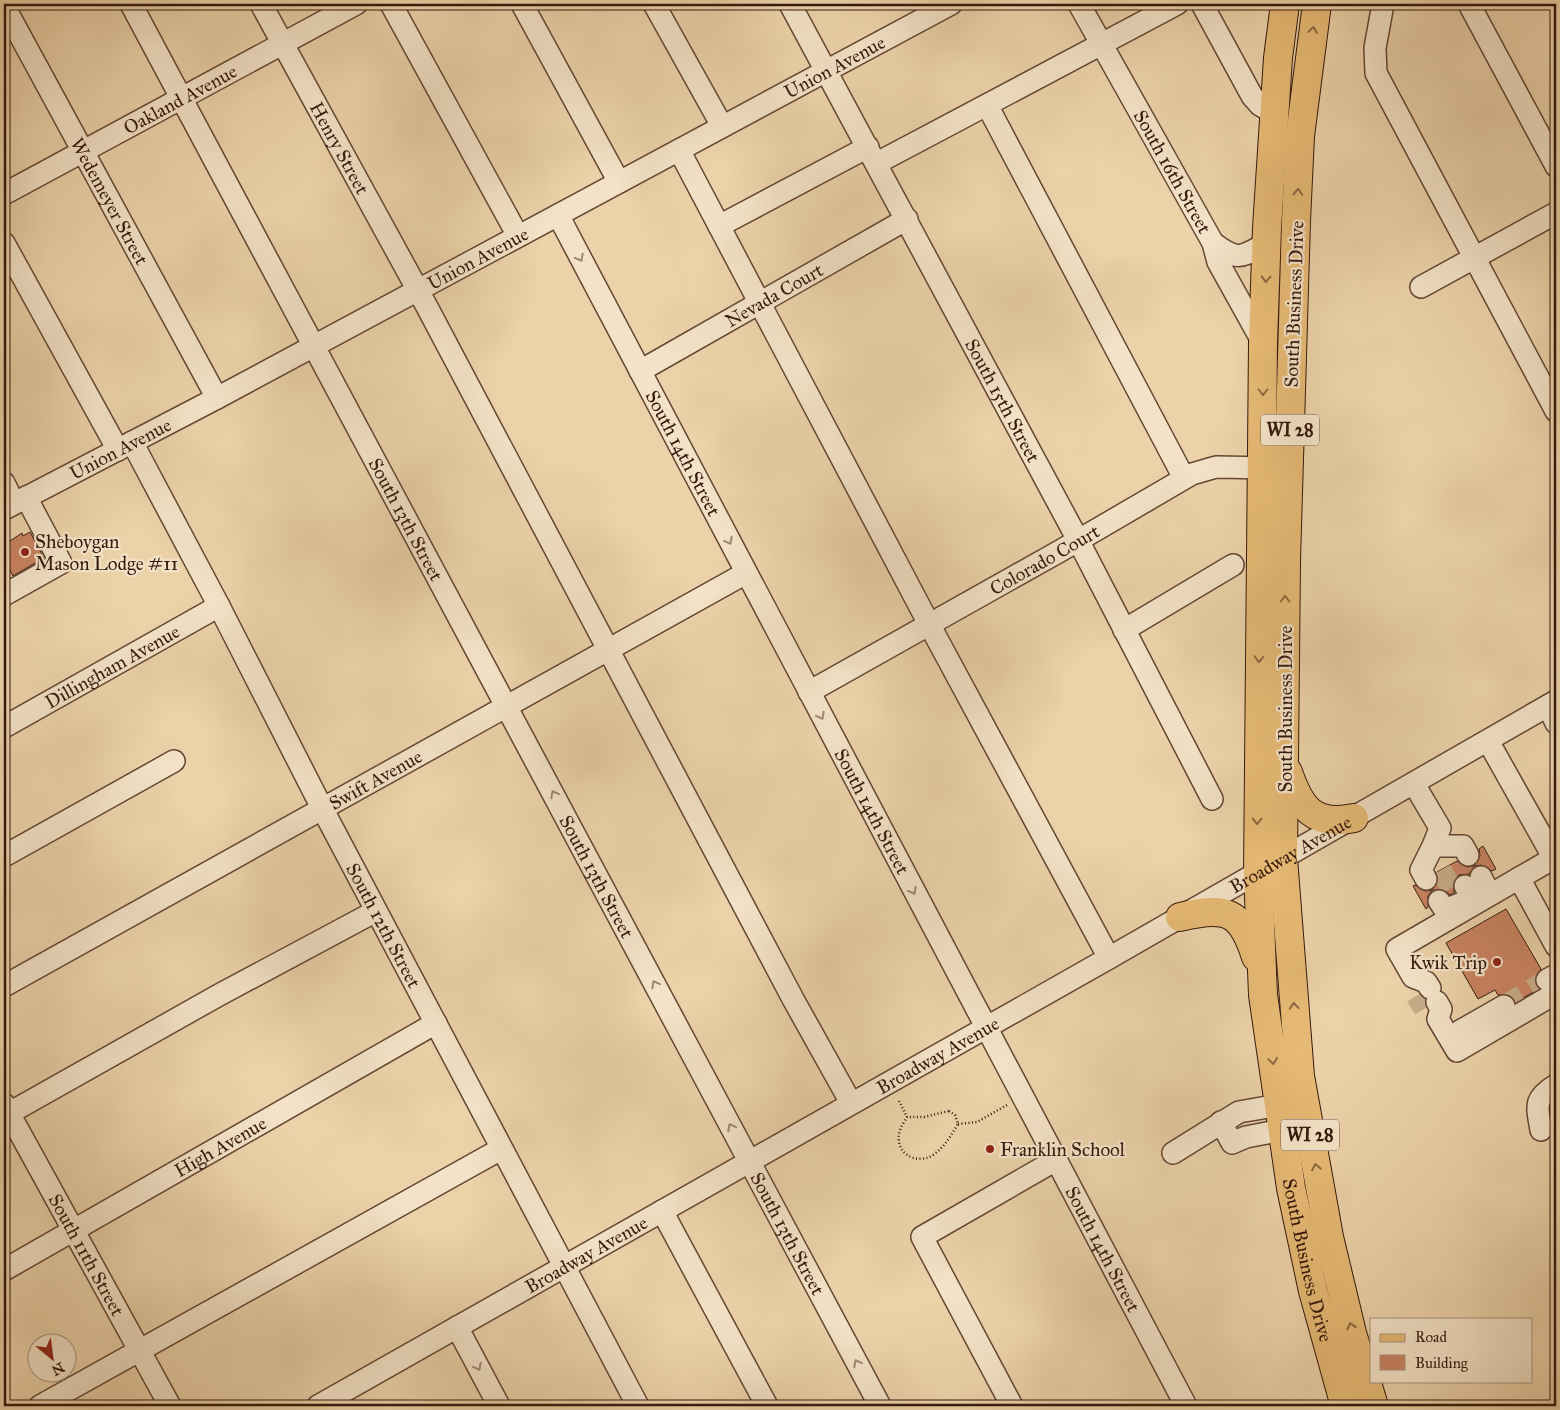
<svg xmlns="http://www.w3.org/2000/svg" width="1560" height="1410" viewBox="0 0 1560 1410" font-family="'IM FELL Great Primer',serif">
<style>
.building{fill:#c98362;stroke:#35190d}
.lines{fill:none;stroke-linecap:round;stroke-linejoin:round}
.minor-tunnel{stroke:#c7ad8a;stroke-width:21;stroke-dasharray:21 11;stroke-linecap:butt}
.minor-casing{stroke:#634734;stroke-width:24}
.major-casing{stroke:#35190d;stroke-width:30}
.path{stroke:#35190d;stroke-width:2.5;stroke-dasharray:1 2.5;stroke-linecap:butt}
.minor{stroke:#f3e2c7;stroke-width:21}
.major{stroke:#e6b974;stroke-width:28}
.oneway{stroke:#8e6940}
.oneway2{stroke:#9e8873}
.poi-dot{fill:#8f2418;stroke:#f3e2c7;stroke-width:2}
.labels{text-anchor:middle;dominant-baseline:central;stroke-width:4.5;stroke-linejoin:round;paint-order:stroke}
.shield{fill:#f3e2c7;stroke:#6e5545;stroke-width:1}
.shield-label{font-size:18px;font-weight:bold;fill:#35190d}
.street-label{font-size:19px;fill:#35190d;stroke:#f3e2c7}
.poi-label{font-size:19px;fill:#35190d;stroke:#f3e2c7;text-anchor:start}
</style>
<rect width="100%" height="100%" fill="#ecd2a9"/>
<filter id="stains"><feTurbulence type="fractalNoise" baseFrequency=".004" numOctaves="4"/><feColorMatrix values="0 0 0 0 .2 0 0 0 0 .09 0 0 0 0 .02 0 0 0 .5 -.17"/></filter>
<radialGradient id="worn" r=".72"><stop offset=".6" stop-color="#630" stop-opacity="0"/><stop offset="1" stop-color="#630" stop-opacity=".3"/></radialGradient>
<path class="building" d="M 30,532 L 44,558 L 13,576 L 4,559 L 4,545 L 22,533 L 23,536 Z
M 1483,846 L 1496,869 L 1492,871 L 1481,865 L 1475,866 L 1469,874 L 1459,875 L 1454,881 L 1454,893 L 1450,895 L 1444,890 L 1432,890 L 1428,896 L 1428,907 L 1426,909 L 1413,886 L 1415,885 L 1425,891 L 1432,890 L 1438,880 L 1437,872 L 1457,861 L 1467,867 L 1474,866 L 1480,856 L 1479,849 Z
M 1506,909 L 1541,969 L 1535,979 L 1539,989 L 1516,1002 L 1510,995 L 1498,995 L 1495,990 L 1478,999 L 1446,943 Z"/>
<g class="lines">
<path class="minor-tunnel" d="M 1441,870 L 1454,893
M 1416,996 L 1424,1009
M 1504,1006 L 1547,980"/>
<g class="minor-casing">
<g id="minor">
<path id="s1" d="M 131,4 L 880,1406"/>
<path id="s2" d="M 261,4 L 426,305 L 793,999 L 851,1103"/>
<path d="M 391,4 L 518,236"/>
<path d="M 522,4 L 619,182"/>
<path d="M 654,4 L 722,126"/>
<path id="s3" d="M 790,4 L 1078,540 L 1212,799"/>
<path id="s4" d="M 1079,4 L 1213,243 L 1218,262 L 1263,343"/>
<path d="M 1202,4 L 1252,96 L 1260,105 L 1275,114"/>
<path d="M 1383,4 L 1375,48 L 1376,73 L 1556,411"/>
<path d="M 1469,4 L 1556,166"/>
<path id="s5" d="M 4,6 L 217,398"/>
<path d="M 987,105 L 1184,478"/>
<path d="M 679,150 L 929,624 L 1109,958"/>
<path d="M 877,163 L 1177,4"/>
<path id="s6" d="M 4,194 L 356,4"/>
<path id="s7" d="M 558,215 L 1186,1406"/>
<path d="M 719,226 L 868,147"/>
<path d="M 4,243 L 118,450"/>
<path d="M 1213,243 C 1239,262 1241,257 1267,243"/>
<path d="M 1421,287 L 1556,213"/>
<path id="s8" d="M 640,371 L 907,219"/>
<path id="s9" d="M 132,442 L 219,606 L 322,808 L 638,1406"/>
<path d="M 4,483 L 14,503"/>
<path id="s10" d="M 4,509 L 217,398 L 951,4"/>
<path d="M 4,595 L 61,563 L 26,497"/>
<path d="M 1124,630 L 1233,565"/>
<path id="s11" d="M 809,692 L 1060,551 L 1192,474 L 1216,467 L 1277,468"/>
<path d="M 1548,706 L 1556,723"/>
<path id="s12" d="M 4,727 L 219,606"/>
<path d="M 1488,741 L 1556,862"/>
<path d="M 1414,784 L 1440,828 L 1433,846 L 1463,846 L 1468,855"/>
<path d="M 4,856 L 174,761"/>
<path d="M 1519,878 L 1556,946"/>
<path d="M 1426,879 L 1421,870 L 1433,846"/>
<path d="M 1465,886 L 1470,894 L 1468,901 L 1485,885 L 1481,877"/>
<path d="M 1439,901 L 1445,910 L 1467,901"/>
<path d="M 1547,980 L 1556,975"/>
<path id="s13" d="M 4,986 L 746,573"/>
<path d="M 1430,988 L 1426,982 L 1413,977 L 1397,949 L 1554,858"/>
<path d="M 1437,1002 L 1441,1009 L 1438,1019 L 1457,1051 L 1556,993"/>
<path d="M 1464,1046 L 1460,1031 L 1504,1006"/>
<path id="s14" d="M 4,1104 L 170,1406"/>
<path d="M 4,1116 L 219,995 L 376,911"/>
<path d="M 1221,1122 L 1232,1143 L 1246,1137 L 1282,1130"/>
<path d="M 1541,1130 C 1537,1106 1533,1099 1556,1085"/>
<path d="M 1173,1153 L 1239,1112 L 1279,1105"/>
<path d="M 662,1211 L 767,1406"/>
<path id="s15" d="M 4,1270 L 436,1023"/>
<path d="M 457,1327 L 499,1406"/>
<path d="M 40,1406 L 501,1149"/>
<path id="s16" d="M 318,1406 L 1109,958 L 1556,701"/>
<path d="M 1012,1406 L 922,1237 L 1056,1160"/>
</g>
</g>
<g class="major-casing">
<g id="major">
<path id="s17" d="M 1285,4 L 1278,58 L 1267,228 L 1263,343 L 1258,873 L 1263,995 L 1291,1188 L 1313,1291 L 1345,1406"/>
<path d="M 1317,4 L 1300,136 L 1296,221 L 1286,561 L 1283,858 L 1300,1076 L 1329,1237 L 1352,1333 L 1374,1406"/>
<path d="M 1288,772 C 1300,807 1313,827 1354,818"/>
<path d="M 1180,917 C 1226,906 1241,910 1256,957"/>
</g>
</g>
<path class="path" d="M 899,1101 L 907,1117
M 949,1111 L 955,1115 L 958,1124 C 951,1135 945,1147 933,1155 C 915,1166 893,1152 900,1130 C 901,1126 905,1121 907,1117 L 924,1117 Z
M 958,1124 L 977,1122 L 1007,1105"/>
<use href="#minor" class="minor"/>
<use href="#major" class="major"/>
</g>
<defs><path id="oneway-chevron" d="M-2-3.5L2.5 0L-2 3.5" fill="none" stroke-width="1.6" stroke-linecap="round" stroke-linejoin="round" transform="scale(1.25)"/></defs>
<g class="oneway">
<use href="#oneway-chevron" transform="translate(1313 30) rotate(-83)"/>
<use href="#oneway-chevron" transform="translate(1298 192) rotate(-87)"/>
<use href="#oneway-chevron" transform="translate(1266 279) rotate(92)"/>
<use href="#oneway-chevron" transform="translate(1263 392) rotate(90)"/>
<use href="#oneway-chevron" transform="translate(1285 599) rotate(-90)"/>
<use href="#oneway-chevron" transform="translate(1259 659) rotate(91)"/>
<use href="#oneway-chevron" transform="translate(1257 821) rotate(91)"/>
<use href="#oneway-chevron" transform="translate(1294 1006) rotate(-94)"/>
<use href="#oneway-chevron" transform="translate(1273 1061) rotate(82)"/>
<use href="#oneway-chevron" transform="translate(1316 1167) rotate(-100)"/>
<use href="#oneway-chevron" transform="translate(1351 1326) rotate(-104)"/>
</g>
<g class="oneway2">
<use href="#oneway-chevron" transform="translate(580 258) rotate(62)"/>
<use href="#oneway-chevron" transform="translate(729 541) rotate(62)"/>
<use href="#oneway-chevron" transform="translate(821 716) rotate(62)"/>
<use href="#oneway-chevron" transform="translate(554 794) rotate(-118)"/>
<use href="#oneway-chevron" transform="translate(913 891) rotate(62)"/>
<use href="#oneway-chevron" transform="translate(655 984) rotate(-118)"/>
<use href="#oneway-chevron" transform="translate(731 1127) rotate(-118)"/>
<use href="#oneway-chevron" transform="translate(857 1363) rotate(-118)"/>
<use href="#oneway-chevron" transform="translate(478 1367) rotate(62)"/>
</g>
<g class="poi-dot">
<circle cx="25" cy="552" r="5"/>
<circle cx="1497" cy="962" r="5"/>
<circle cx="990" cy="1149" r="5"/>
</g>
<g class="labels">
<g class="shield">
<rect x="1261" y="414.5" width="58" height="31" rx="4"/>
<rect x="1281" y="1119.5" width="58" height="31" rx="4"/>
</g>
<g class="shield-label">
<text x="1290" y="430">WI 28</text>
<text x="1310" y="1135">WI 28</text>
</g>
<g class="street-label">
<text stroke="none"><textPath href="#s10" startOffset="941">Union Avenue</textPath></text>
<text stroke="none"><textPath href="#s6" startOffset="200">Oakland Avenue</textPath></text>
<text stroke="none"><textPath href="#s2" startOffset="164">Henry Street</textPath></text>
<text stroke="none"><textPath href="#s4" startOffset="192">South 16th Street</textPath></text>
<text stroke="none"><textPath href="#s5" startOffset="222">Wedemeyer Street</textPath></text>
<text stroke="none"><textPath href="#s10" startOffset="536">Union Avenue</textPath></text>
<text stroke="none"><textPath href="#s8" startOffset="154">Nevada Court</textPath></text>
<text transform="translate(1294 304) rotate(-88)">South Business Drive</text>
<text stroke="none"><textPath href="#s3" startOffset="450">South 15th Street</textPath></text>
<text stroke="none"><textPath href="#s10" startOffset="131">Union Avenue</textPath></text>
<text stroke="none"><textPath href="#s7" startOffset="269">South 14th Street</textPath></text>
<text stroke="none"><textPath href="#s1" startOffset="584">South 13th Street</textPath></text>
<text stroke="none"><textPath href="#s11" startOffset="270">Colorado Court</textPath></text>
<text stroke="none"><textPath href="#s12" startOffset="124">Dillingham Avenue</textPath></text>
<text transform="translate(1285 709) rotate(-90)">South Business Drive</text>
<text stroke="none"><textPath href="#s13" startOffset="425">Swift Avenue</textPath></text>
<text stroke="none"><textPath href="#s7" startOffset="674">South 14th Street</textPath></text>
<text stroke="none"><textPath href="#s16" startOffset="1118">Broadway Avenue</textPath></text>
<text stroke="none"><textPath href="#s1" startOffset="989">South 13th Street</textPath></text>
<text stroke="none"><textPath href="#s9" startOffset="545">South 12th Street</textPath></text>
<text stroke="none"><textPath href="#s16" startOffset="712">Broadway Avenue</textPath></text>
<text stroke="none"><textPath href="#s15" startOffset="249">High Avenue</textPath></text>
<text stroke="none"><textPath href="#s1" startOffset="1394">South 13th Street</textPath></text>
<text stroke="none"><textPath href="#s7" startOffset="1169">South 14th Street</textPath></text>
<text stroke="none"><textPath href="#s16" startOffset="308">Broadway Avenue</textPath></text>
<text stroke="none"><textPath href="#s14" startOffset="172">South 11th Street</textPath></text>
<text stroke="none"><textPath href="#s17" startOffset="1261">South Business Drive</textPath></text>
</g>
<g class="poi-label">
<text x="35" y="541">Sheboygan<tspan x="35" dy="22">Mason Lodge #11</tspan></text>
<text x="1487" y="962" text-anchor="end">Kwik Trip</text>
<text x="1000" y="1149">Franklin School</text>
</g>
</g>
<rect width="1560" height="1410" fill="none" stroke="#ecd2a9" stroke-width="20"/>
<rect x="5" y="5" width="1550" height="1400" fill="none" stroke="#35190d" stroke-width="2.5"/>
<rect x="10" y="10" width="1540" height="1390" fill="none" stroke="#35190d"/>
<rect x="1370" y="1318" width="162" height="65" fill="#f3e2c7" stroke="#a7927d"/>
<rect x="1380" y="1334" width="25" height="8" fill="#e6b974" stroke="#a7927d"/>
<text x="1415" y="1342" font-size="15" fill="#35190d">Road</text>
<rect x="1380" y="1355" width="25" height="15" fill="#c98362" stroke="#a7927d"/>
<text x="1415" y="1368" font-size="15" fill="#35190d">Building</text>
<g transform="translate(52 1358) rotate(151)"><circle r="24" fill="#f3e2c7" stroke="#a7927d"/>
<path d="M0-4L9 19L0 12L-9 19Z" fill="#8f2418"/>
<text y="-8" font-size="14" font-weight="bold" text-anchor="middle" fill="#35190d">N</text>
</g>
<rect width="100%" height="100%" filter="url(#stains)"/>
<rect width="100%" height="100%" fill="url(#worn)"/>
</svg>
